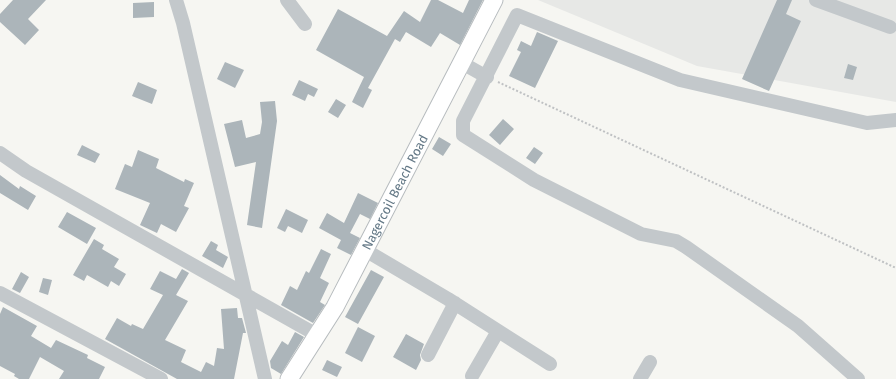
<svg xmlns="http://www.w3.org/2000/svg" width="896" height="379" viewBox="0 0 896 379" font-family="'Fira Sans',sans-serif">
<style>
.built{fill:#e7e8e6}
.building{fill:#acb5ba}
.lines{fill:none;stroke-linecap:round;stroke-linejoin:round}
.major-casing{stroke:#b6bbbe;stroke-width:19}
.path{stroke:#bfc1c3;stroke-width:2;stroke-dasharray:2 2;stroke-linecap:butt}
.minor{stroke:#c3c8cb;stroke-width:14}
.major{stroke:#fff;stroke-width:17}
.labels{text-anchor:middle;dominant-baseline:central;stroke-width:4;stroke-linejoin:round;paint-order:stroke}
.street-label{font-size:13px;fill:#637886;stroke:#fff}
</style>
<rect width="100%" height="100%" fill="#f6f6f2"/>
<path class="built" d="M 538,0 L 896,0 L 896,102 L 697,66 Z"/>
<path class="building" d="M 13,0 L 46,0 L 28,19 L 39,30 L 25,45 L 0,22 L 0,14 Z
M 431,0 L 438,0 L 463,13 L 469,0 L 483,0 L 460,45 L 440,33 L 431,47 L 406,32 L 400,42 L 395,39 L 368,88 L 372,90 L 363,108 L 352,102 L 364,77 L 316,50 L 338,9 L 387,36 L 404,11 L 420,22 Z
M 777,0 L 792,0 L 786,14 L 801,21 L 769,91 L 742,79 Z
M 154,2 L 154,17 L 133,18 L 133,3 Z
M 537,32 L 558,41 L 535,88 L 509,76 L 521,52 L 517,50 L 521,41 L 531,46 Z
M 225,62 L 244,70 L 235,88 L 217,79 Z
M 848,64 L 857,67 L 853,80 L 844,78 Z
M 299,80 L 318,89 L 314,97 L 308,94 L 305,101 L 292,95 Z
M 138,82 L 157,90 L 152,104 L 132,96 Z
M 336,99 L 346,105 L 338,118 L 328,112 Z
M 275,101 L 277,121 L 262,228 L 247,225 L 256,162 L 235,167 L 224,124 L 242,120 L 246,138 L 260,134 L 262,122 L 260,102 Z
M 503,119 L 514,129 L 500,145 L 489,135 Z
M 439,137 L 451,144 L 443,156 L 432,149 Z
M 82,145 L 100,154 L 95,163 L 77,155 Z
M 534,147 L 543,153 L 535,164 L 526,158 Z
M 138,150 L 159,159 L 156,168 L 184,182 L 185,179 L 194,183 L 184,206 L 189,208 L 176,232 L 161,224 L 157,233 L 140,225 L 150,203 L 115,189 L 125,164 L 132,167 Z
M 0,175 L 19,189 L 20,186 L 36,196 L 28,210 L 0,193 Z
M 358,193 L 378,203 L 370,219 L 360,214 L 350,233 L 360,238 L 351,255 L 337,248 L 341,240 L 319,228 L 327,213 L 344,223 Z
M 286,209 L 308,220 L 302,233 L 288,226 L 285,232 L 277,228 Z
M 67,212 L 96,228 L 87,244 L 58,227 Z
M 94,239 L 104,245 L 102,249 L 119,259 L 114,267 L 126,274 L 119,286 L 111,281 L 108,287 L 87,275 L 84,281 L 73,275 Z
M 211,241 L 218,245 L 216,250 L 228,257 L 223,268 L 202,256 Z
M 321,249 L 331,254 L 320,278 L 329,283 L 320,302 L 325,305 L 313,323 L 281,305 L 290,286 L 297,290 L 306,271 L 309,273 Z
M 182,269 L 189,273 L 176,295 L 188,301 L 165,340 L 186,350 L 181,362 L 201,372 L 206,362 L 214,366 L 217,348 L 224,349 L 221,309 L 237,308 L 238,318 L 242,318 L 246,333 L 243,333 L 234,379 L 177,379 L 105,339 L 117,318 L 131,326 L 132,324 L 143,329 L 163,295 L 150,289 L 160,271 L 176,279 Z
M 371,270 L 384,277 L 358,324 L 345,317 Z
M 21,272 L 29,277 L 20,293 L 12,289 Z
M 43,278 L 52,280 L 48,295 L 39,292 Z
M 3,307 L 37,326 L 31,336 L 51,348 L 56,340 L 88,355 L 87,358 L 105,367 L 99,379 L 59,379 L 64,371 L 40,357 L 29,379 L 19,379 L 14,376 L 15,374 L 0,366 L 0,314 Z
M 358,327 L 375,336 L 362,362 L 345,353 Z
M 295,332 L 304,337 L 281,374 L 271,368 L 270,361 L 282,341 L 288,345 Z
M 406,334 L 424,344 L 420,355 L 421,360 L 416,370 L 393,357 Z
M 327,360 L 342,367 L 337,377 L 322,370 Z"/>
<g class="lines">
<g class="major-casing">
<g id="major">
<path id="s1" d="M 289,379 L 335,307 L 494,0"/>
</g>
</g>
<path class="path" d="M 498,82 L 896,268"/>
<path class="minor" d="M 176,0 L 183,23 L 265,379
M 287,0 L 305,24
M 816,0 L 890,27
M 462,63 L 487,77
M 0,153 L 26,171 L 317,335
M 365,250 L 448,299 L 550,364
M 0,293 L 161,379
M 428,355 L 455,303
M 472,376 L 498,331
M 640,379 L 650,362
M 858,379 L 798,326 L 686,247 L 676,241 L 641,234 L 534,180 L 463,135 L 463,121 L 517,15 L 680,80 L 867,123 L 896,120"/>
<use href="#major" class="major"/>
</g>
<g class="labels">
<g class="street-label">
<text stroke="none"><textPath href="#s1" startOffset="215">Nagercoil Beach Road</textPath></text>
</g>
</g>
</svg>
